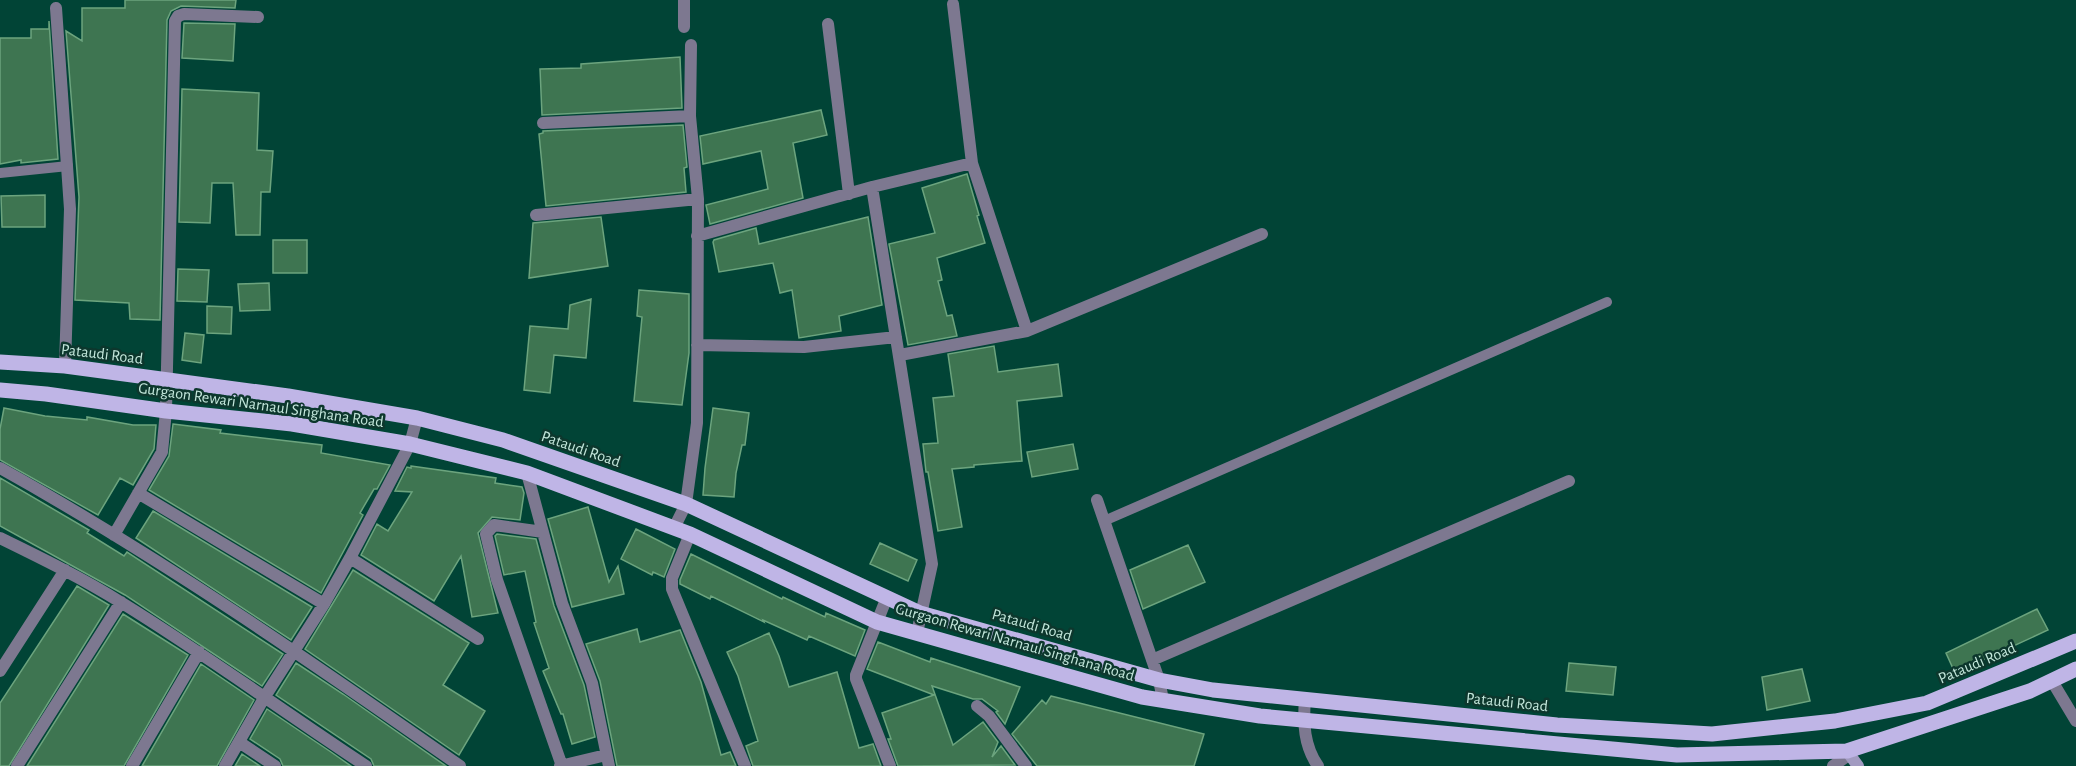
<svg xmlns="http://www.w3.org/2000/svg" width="2076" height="766" viewBox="0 0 2076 766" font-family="'Alegreya Sans',sans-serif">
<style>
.building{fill:#3e7551;stroke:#6ca47e;stroke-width:1.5}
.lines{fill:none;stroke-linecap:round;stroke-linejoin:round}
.lane{stroke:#7d7890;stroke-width:10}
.street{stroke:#7d7890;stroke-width:12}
.secondary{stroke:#a29bc1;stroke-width:12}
.primary{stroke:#bfb5e6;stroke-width:15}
.labels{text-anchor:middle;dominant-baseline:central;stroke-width:5;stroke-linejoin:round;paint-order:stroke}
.street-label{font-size:16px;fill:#c3e7db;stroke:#0d372d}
</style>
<rect width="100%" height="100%" fill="#014436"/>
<path class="building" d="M 125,0 L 236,0 L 235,8 L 181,6 L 171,11 L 167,20 L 160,320 L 130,319 L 129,303 L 75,300 L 79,197 L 66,31 L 82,41 L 82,8 L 125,8 Z
M 49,21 L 58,159 L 21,163 L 21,160 L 0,164 L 0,38 L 31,38 L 31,29 L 49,29 Z
M 184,23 L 235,24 L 233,61 L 182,58 Z
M 680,57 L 682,108 L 542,115 L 540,69 L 581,68 L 581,64 Z
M 182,89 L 259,93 L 257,150 L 273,151 L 270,192 L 261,192 L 260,235 L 236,235 L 233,183 L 212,183 L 210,223 L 179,222 Z
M 821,110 L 827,135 L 793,143 L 803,198 L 710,224 L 706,205 L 768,189 L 761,151 L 703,164 L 700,136 Z
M 683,125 L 687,167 L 684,168 L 686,192 L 546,206 L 539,134 L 543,133 L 543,131 Z
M 967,174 L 979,215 L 977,216 L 985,243 L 937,258 L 942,280 L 938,281 L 947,316 L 952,315 L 957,336 L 908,345 L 889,244 L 935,233 L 922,188 Z
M 45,195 L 45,227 L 2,227 L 1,196 Z
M 601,217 L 608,266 L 529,278 L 533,223 Z
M 868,217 L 882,305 L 839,316 L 841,331 L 799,338 L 792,290 L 780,293 L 773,263 L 719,272 L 713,242 L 714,240 L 756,228 L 759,244 Z
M 273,240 L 307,240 L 307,273 L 273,273 Z
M 178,269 L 209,270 L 207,302 L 177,301 Z
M 269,283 L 270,310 L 240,311 L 238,284 Z
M 639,290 L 689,294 L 689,353 L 682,405 L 634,401 L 642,317 L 637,316 Z
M 591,299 L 586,358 L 554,355 L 550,393 L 524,390 L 530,326 L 568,329 L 570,305 Z
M 207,306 L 232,307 L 231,334 L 207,333 Z
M 185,333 L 204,335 L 201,363 L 182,360 Z
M 994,346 L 998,372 L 1058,364 L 1062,396 L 1017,401 L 1022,461 L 974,465 L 974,467 L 952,469 L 962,527 L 938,531 L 928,472 L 926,472 L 923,444 L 938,443 L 933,398 L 954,396 L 948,354 Z
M 4,408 L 45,416 L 87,420 L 87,417 L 133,425 L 156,425 L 154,449 L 133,485 L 120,478 L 98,515 L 0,460 L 0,429 Z
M 713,408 L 749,413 L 745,445 L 742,445 L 736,473 L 734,497 L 703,495 L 705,468 Z
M 173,424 L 221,430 L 220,433 L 322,445 L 321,453 L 390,465 L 377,489 L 374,489 L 360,513 L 363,515 L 321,593 L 149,490 L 169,456 Z
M 1073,444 L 1078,469 L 1032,477 L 1027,452 Z
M 411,466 L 496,478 L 495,483 L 522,487 L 524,493 L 520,520 L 492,517 L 478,533 L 498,613 L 472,617 L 461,556 L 434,601 L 361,555 L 377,524 L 388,531 L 412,492 L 395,491 L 407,467 L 411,468 Z
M 0,478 L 89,530 L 87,533 L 124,556 L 127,552 L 283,654 L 262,686 L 125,595 L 0,526 Z
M 588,507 L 609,582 L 618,566 L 624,594 L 572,607 L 548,519 Z
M 153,511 L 312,607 L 291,640 L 136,538 Z
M 636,529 L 675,549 L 664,577 L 653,572 L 652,575 L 621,559 Z
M 497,534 L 536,539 L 554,606 L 584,685 L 595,737 L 572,744 L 563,714 L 561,714 L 543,671 L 549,668 L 534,623 L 536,622 L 525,571 L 504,575 L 495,536 Z
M 880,543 L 917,560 L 908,581 L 870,564 Z
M 1188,545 L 1205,582 L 1143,609 L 1130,570 Z
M 691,554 L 782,599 L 783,597 L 825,617 L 826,613 L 865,630 L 855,656 L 809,636 L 807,640 L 763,620 L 764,622 L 711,596 L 710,599 L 680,584 L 680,580 Z
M 353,570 L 469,643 L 443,685 L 485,711 L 459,755 L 305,649 Z
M 77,586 L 109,605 L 9,766 L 0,766 L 0,703 Z
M 2037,609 L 2048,630 L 1955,673 L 1946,653 Z
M 123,614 L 188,655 L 124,766 L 27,766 Z
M 637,629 L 640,642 L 680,630 L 701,682 L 721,755 L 730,752 L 736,766 L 617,766 L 600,681 L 586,644 Z
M 769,633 L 779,656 L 789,687 L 837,672 L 859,748 L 873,744 L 881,766 L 753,766 L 746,746 L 758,741 L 738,676 L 727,652 Z
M 878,642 L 930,662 L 931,658 L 1020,687 L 1005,724 L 996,712 L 998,711 L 982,699 L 973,699 L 932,686 L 953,745 L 983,722 L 998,742 L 992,757 L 1001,746 L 1015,765 L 898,766 L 888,739 L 891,739 L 882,713 L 934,695 L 867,669 Z
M 296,663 L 343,694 L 446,766 L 374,766 L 371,759 L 276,695 Z
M 1569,663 L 1616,667 L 1613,695 L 1566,691 Z
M 201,664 L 254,700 L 217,766 L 142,766 Z
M 1802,669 L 1810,701 L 1767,710 L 1762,677 Z
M 1051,696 L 1204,734 L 1194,766 L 1037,766 L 1012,734 L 1042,700 L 1046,704 Z
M 267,709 L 331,752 L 351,766 L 283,766 L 280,759 L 250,739 Z
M 242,754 L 260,766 L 235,766 Z"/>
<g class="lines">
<path class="lane" d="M 0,173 L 68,166
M 1104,521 L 1607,302"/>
<path class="street" d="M 953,4 L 972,163 L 1027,331
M 56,8 L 70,209 L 65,366
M 828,24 L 849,194
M 684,27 L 684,0
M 543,123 L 690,116
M 872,187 L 932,564 L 917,633
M 536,215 L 698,199
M 697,236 L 872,187 L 972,163
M 697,345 L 804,347 L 896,337
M 900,355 L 1027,331 L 1262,234
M 0,468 C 160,557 310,661 460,766
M 527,473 L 562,603 L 592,683 L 609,766
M 138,493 L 324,604
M 1097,500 L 1159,680 L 1163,700
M 674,528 L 686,504 L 697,423 L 698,199 L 690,116 L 691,45
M 543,532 L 494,525 L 486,534 L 497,580 L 562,766
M 690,534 L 672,578 L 672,589 L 745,766
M 114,535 L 162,452 L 166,411 L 175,21 L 178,16 L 184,14 L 258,17
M 0,538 C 41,558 82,578 122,603 C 205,654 284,712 366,766
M 350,558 L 478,639
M 887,597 L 856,675 L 856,679 L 890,766
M 1152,660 L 1569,481
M 0,671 L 65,570
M 2052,681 L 2076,721
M 1305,700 C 1303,723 1304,746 1318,766
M 977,706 L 989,716 L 1026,766
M 239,742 L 275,766
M 17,766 L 121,602
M 132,766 L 199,652
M 225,766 L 264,698 L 324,604 L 350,558 L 410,444 L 417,418
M 560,766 L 606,755
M 1833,766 L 1850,754"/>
<path class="secondary" d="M 1847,751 L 1858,766"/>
<path class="primary" d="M 0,362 L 65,366 L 288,396 L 417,418 L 503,440 L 686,504 L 920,613 L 1159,680 L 1213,690 L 1557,725 L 1712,734 L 1835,721 L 1927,703 L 2076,641
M 0,390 L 46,394 L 166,411 L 292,424 L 410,444 L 527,473 L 690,534 L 877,622 L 1142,697 L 1260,716 L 1677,755 L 1847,751 L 2030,691 L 2076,669"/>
</g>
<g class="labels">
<g class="street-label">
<text transform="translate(102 354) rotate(7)">Pataudi Road</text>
<text transform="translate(261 405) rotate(8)">Gurgaon Rewari Narnaul Singhana Road</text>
<text transform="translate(581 449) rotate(19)">Pataudi Road</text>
<text transform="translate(1032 625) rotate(16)">Pataudi Road</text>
<text transform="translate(1015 642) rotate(16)">Gurgaon Rewari Narnaul Singhana Road</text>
<text transform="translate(1977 663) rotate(-23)">Pataudi Road</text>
<text transform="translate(1507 702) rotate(6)">Pataudi Road</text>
</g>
</g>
</svg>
